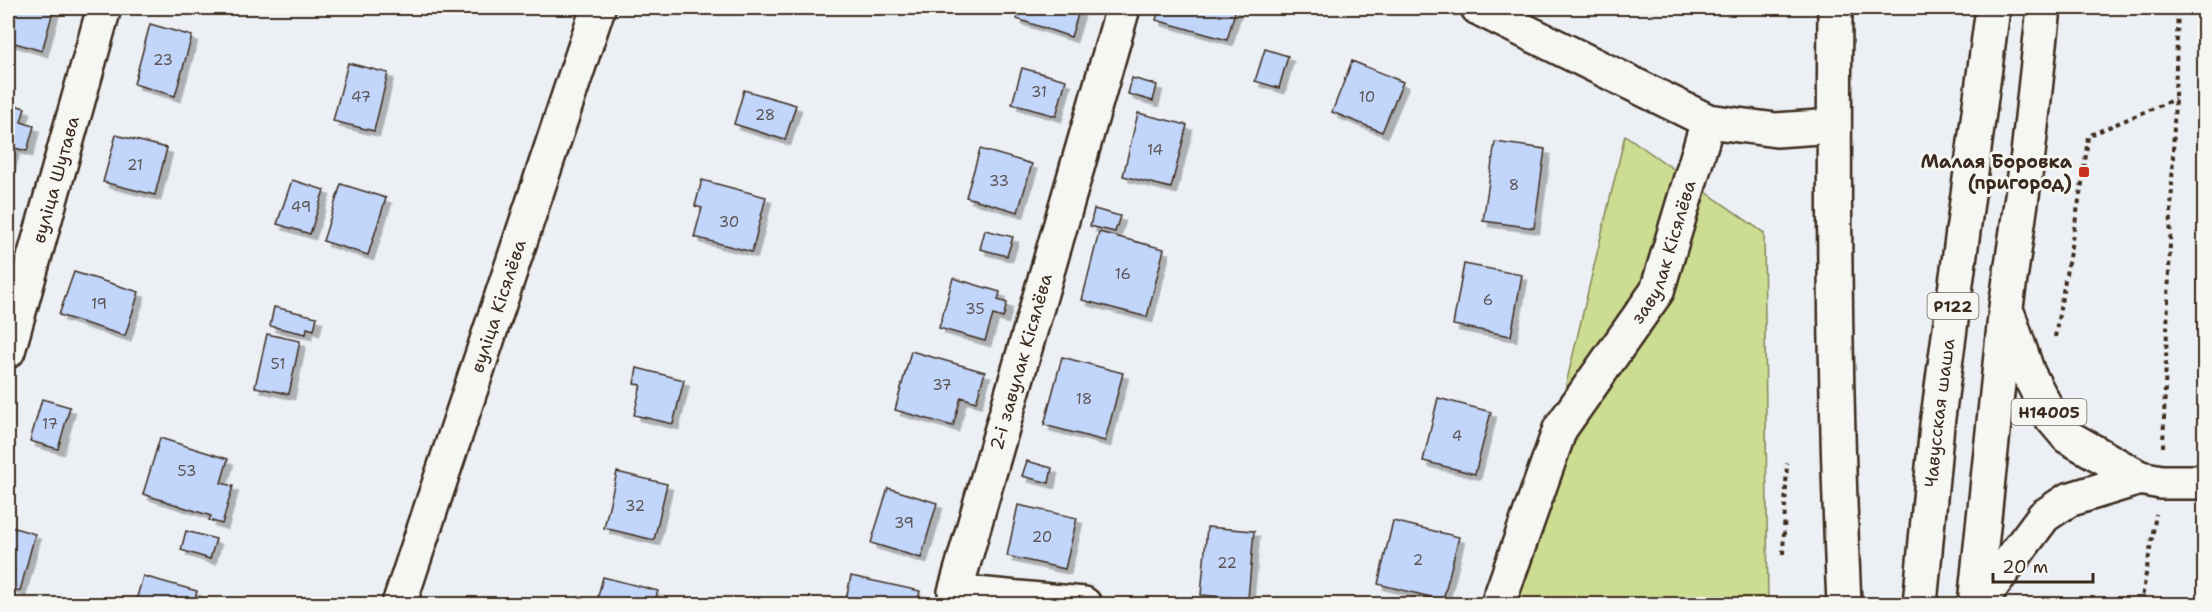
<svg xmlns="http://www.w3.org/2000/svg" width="2212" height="612" viewBox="0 0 2212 612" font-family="'Shantell Sans',sans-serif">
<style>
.green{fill:#ccdc91;stroke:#848358;stroke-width:1.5}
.building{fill:#c2d6fb;stroke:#3b2a1e;stroke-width:1.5;filter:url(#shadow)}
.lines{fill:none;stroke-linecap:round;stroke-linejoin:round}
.minor-casing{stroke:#3b2a1e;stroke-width:38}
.major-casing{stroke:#3b2a1e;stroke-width:38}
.path{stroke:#3b2a1e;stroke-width:4;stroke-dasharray:4.5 4.5;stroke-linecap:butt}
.minor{stroke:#f6f6f2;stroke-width:33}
.major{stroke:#f6f6f2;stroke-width:33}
.poi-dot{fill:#c8321e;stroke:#f6f6f2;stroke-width:2}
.labels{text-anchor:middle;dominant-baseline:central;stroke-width:6;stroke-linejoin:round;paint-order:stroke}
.number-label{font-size:15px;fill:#5d5555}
.shield{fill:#f6f6f2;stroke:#73675e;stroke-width:1.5}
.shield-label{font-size:16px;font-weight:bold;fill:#3b2a1e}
.poi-label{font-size:18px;font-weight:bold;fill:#3b2a1e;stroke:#f6f6f2;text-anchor:end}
.street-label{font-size:18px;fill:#3b2a1e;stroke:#f6f6f2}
</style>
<defs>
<filter id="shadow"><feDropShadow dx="5.5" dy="5.5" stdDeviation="0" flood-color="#0004"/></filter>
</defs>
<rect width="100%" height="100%" fill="#ecf0f4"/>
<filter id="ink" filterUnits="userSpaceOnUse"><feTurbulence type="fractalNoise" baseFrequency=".0167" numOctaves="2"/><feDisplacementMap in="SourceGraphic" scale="12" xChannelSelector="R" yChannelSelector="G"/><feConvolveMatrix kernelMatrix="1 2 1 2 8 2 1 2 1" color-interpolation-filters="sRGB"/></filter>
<g filter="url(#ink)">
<path class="green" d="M 1625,135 L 1764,233 L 1768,604 L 1514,604 Z"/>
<path class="building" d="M 8,8 L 54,8 L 42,51 L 8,41 Z
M 1021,8 L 1080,8 L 1071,37 L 1017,19 Z
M 1159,8 L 1236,8 L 1227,40 L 1156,20 Z
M 150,24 L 192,36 L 175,96 L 134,84 Z
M 1265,49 L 1288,56 L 1279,88 L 1255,81 Z
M 1352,61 L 1403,82 L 1382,132 L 1332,112 Z
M 348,63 L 388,73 L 374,131 L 333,121 Z
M 1022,68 L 1066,80 L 1056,116 L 1012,104 Z
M 1132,78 L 1157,85 L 1153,101 L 1128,94 Z
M 744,90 L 796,105 L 785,140 L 734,124 Z
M 8,103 L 25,108 L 21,122 L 34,126 L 27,151 L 14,148 L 8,171 Z
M 1138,113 L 1187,125 L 1171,188 L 1123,176 Z
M 116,135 L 167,148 L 155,195 L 103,182 Z
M 1495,142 L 1545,149 L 1534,228 L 1483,221 Z
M 980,149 L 1032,164 L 1018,212 L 966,197 Z
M 292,180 L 324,190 L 310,234 L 277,224 Z
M 702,180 L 766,197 L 752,252 L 694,237 L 702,208 L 695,206 Z
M 341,184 L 386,198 L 368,255 L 323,241 Z
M 1094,209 L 1120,216 L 1115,232 L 1090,226 Z
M 985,230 L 1013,237 L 1007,256 L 980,249 Z
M 1099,232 L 1164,249 L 1147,317 L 1082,300 Z
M 1464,264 L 1522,275 L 1511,336 L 1453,325 Z
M 74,272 L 139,292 L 125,336 L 59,315 Z
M 953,278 L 1000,292 L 998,300 L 1007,303 L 1003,318 L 993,315 L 985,341 L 939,328 Z
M 274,307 L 317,317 L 314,330 L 307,328 L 306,334 L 270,326 Z
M 267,334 L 300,341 L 289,394 L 255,387 Z
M 911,351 L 985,372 L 976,402 L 961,397 L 953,426 L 895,410 Z
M 1062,357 L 1123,373 L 1105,441 L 1044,425 Z
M 637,368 L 684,380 L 673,424 L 634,415 L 641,385 L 634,384 Z
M 1438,398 L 1491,412 L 1475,474 L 1423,461 Z
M 42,399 L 70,407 L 58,449 L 30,441 Z
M 160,438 L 228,459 L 221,483 L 233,486 L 222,524 L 209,520 L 211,516 L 143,494 Z
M 1027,461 L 1052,468 L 1049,483 L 1022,476 Z
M 617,472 L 667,484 L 654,540 L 604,528 Z
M 888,488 L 937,503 L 921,558 L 871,543 Z
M 1018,505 L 1077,518 L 1065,569 L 1007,556 Z
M 1393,521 L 1459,537 L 1443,600 L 1378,584 Z
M 8,526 L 35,534 L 20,591 L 8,587 Z
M 1207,527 L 1254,531 L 1248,599 L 1201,595 Z
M 186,531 L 216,539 L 210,559 L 181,550 Z
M 143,576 L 197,591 L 194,604 L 135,604 Z
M 851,576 L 920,591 L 917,604 L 845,604 Z
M 603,577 L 658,591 L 654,604 L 596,604 Z"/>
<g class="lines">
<g class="minor-casing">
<g id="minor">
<path d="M 1478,8 L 1708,121 L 1776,130 L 1834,126"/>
<path d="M 1835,8 C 1833,206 1835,406 1844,604"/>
<path id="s1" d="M 8,351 L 104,8"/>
<path id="s2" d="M 399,604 L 598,8"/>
<path id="s3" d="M 1084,604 L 955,592 L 1123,8"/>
<path id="s4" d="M 1498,604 L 1560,429 L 1657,291 L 1708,121"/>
</g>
</g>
<g class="major-casing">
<g id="major">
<path d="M 2009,317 L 2028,373 L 2051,417 L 2068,437 L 2140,478 L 2161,482 L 2204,482"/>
<path id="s5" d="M 1920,604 L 1937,425 L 1993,8"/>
<path d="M 1975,604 L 2006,307 L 2028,154 L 2044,8"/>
<path d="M 1978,604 L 2044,516 L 2068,500 L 2140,478"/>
</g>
</g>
<path class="path" d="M 2055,337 L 2084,172 L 2088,136 L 2175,99
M 2163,447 L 2178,8
M 1783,554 L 1787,463
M 2141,604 L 2156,514"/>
<use href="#minor" class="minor"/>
<use href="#major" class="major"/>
</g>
</g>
<rect class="poi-dot" x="2078" y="166" width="12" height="12" rx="3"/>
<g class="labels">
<g class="number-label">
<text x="163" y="60">23</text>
<text x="1039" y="92">31</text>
<text x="361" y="97">47</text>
<text x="1367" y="97">10</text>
<text x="765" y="115">28</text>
<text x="1155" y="150">14</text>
<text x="135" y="165">21</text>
<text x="999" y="181">33</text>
<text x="1514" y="185">8</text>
<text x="301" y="207">49</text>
<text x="729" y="222">30</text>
<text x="1123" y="274">16</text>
<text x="1488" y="300">6</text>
<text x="99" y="304">19</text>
<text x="975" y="309">35</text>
<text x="278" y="364">51</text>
<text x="942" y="385">37</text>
<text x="1084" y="399">18</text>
<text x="50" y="424">17</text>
<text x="1457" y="436">4</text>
<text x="187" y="471">53</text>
<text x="635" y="506">32</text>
<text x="904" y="523">39</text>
<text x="1042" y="537">20</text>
<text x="1418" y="560">2</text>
<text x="1227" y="563">22</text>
</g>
<g class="shield">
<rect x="1927.5" y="293" width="51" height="26" rx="4.5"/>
<rect x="2011.5" y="399" width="75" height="26" rx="4.5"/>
</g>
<g class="shield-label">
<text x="1953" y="306">Р122</text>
<text x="2049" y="412">Н14005</text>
</g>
<g class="poi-label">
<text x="2072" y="162">Малая Боровка<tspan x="2072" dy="21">(пригород)</tspan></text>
</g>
<g class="street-label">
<text stroke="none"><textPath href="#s1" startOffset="178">вуліца Шутава</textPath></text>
<text stroke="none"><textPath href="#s4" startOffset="393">завулак Кісялёва</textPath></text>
<text stroke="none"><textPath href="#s2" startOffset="314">вуліца Кісялёва</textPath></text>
<text stroke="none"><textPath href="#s3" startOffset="369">2-і завулак Кісялёва</textPath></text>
<text stroke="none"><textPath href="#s5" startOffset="192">Чавусская шаша</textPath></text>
</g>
</g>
<rect width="2212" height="612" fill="none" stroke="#f6f6f2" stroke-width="30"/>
<rect x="15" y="15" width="2182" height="582" fill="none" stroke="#3b2a1e" stroke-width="2" filter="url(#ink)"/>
<path d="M1993 573v9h100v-9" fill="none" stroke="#3b2a1e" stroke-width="3"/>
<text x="2002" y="573" font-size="18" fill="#3b2a1e" stroke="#f6f6f2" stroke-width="4.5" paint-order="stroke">20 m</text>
</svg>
